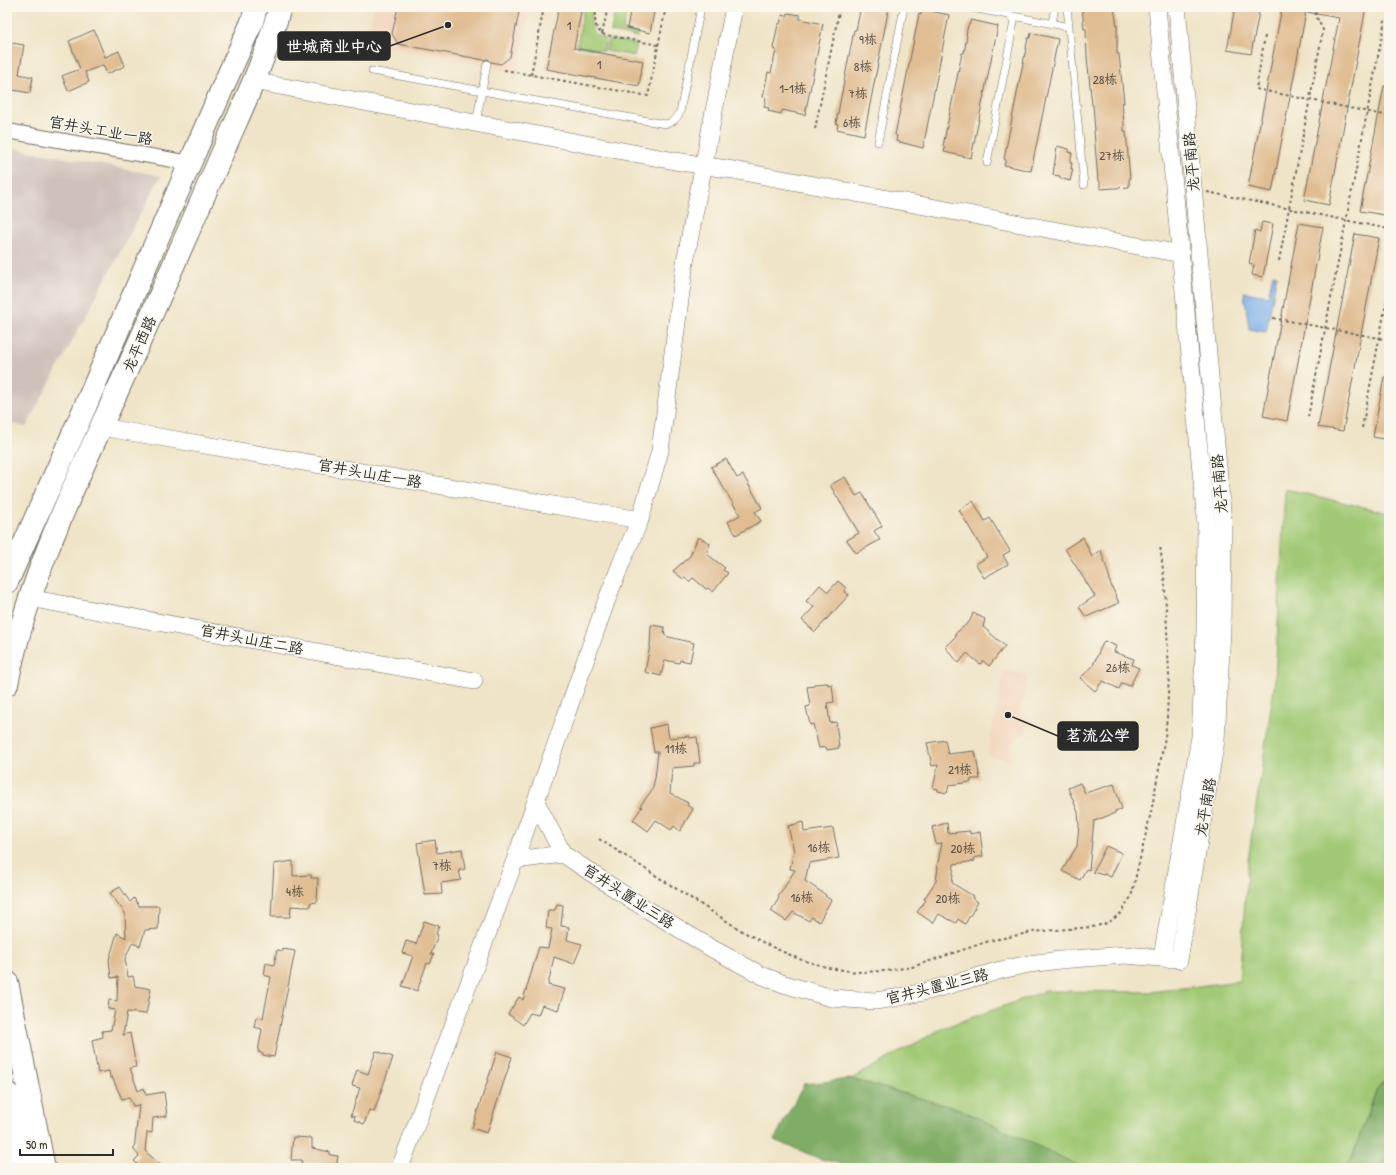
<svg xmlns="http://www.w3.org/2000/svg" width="1396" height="1175" viewBox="0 0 1396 1175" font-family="'Patrick Hand','LXGW WenKai TC',sans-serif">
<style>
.built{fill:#f2d5bd}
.industrial{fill:#cfc1ba}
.green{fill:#a1c974;stroke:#667a50}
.forest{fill:#80ad66;stroke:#566c48}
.water{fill:#7eb0ea;stroke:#546e8a}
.building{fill:#e0bd93}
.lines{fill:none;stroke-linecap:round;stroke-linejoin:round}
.service-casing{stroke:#706c62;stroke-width:8}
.minor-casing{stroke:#706c62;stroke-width:16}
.tertiary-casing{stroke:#706c62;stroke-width:18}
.primary-casing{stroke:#706c62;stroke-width:24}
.path{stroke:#706c62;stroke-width:2;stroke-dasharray:3 3;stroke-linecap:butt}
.service{stroke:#fff;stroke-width:7}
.minor{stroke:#fff;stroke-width:14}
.tertiary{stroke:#fff;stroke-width:17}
.primary{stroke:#fff;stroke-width:22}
.labels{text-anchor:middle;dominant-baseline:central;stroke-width:3;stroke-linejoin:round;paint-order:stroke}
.number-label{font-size:13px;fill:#585045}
.street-label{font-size:15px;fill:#2b2b2b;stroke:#fbf7ec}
.leader{fill:none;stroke:#2b2b2b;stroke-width:1.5}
.callout-dot{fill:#2b2b2b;stroke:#fbf7ec;stroke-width:1.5}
.callout{fill:#2b2b2b;stroke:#2b2b2b;stroke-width:1.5}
.callout-label{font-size:16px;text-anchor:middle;font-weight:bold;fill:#fff}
</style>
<rect width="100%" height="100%" fill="#fbf7ec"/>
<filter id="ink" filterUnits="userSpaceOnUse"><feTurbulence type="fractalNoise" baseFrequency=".025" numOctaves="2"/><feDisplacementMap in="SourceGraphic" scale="8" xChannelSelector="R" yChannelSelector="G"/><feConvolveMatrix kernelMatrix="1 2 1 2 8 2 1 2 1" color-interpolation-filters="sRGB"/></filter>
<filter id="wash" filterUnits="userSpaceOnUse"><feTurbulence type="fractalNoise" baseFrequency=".012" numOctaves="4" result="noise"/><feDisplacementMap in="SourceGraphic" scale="16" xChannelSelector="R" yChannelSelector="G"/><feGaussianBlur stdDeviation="0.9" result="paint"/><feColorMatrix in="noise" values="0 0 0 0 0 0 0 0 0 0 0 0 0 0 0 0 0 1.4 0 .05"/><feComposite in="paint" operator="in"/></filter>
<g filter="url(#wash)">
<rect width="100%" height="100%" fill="#efe4c7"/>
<path class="built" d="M 374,7 L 530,7 L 518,72 L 367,43 Z
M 1004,670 L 1028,675 L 1019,714 L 1025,718 L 1028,725 L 1028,728 L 1024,734 L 1014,738 L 1010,760 L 987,755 Z"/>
<path class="industrial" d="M 7,147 L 161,176 L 26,427 L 7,423 Z"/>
<path class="green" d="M 584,7 L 593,7 C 591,22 588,34 606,39 L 604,51 L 577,46 Z
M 623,7 L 628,7 L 623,30 L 638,33 L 637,37 L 611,32 L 615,11 Z
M 609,39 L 637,44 L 634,56 L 606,51 Z
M 1285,489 L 1389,513 L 1389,1076 L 1376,1091 L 1350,1163 L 1333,1168 L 1084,1168 L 959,1109 L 851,1079 L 943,1028 L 1045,991 L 1150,992 L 1239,981 L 1248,860 L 1275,681 Z"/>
<path class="forest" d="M 1389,1076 L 1389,1168 L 1333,1168 L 1350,1163 L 1376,1091 Z
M 851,1079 L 959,1109 L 1084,1168 L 856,1168 L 821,1159 L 774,1140 L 804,1084 Z"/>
<path class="water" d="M 1273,274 L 1277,275 L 1266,332 L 1249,329 L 1244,292 L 1268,296 Z"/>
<g id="blocks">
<path class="building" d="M 398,7 L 520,7 L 510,57 L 501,64 L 491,62 L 488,59 L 484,60 L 398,44 L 392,34 Z
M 559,7 L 582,7 L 574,48 L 643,61 L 639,86 L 546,69 Z
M 631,7 L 655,7 L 650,33 L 627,28 Z
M 861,7 L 889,7 L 864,135 L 837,129 L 838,124 L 836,123 L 854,30 L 856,30 Z
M 1082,7 L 1114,7 L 1117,27 L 1117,54 L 1119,54 L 1124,103 L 1122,103 L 1124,123 L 1124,131 L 1126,131 L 1130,179 L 1129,180 L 1129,187 L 1100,189 L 1100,181 L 1098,181 L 1094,131 L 1095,131 L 1093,105 L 1092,105 L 1087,57 L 1086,29 L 1084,29 Z
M 1235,7 L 1260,7 L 1251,54 L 1227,50 Z
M 1282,7 L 1366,7 L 1329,205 L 1304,200 L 1339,18 L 1306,12 L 1272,192 L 1248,187 Z
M 922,9 L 949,15 L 923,148 L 896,141 L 897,136 L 895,135 L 919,14 L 921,15 Z
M 788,13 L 800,15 L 800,19 L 823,24 L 805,115 L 782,110 L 781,114 L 768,111 L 769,108 L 764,107 L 766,98 L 763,97 L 768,72 L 771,73 L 776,50 L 773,49 L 778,24 L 780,24 L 782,15 L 787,16 Z
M 971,20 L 998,26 L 971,158 L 944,152 L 945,147 L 943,146 L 962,53 L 964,53 L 967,36 L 966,35 L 968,25 L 969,25 Z
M 94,30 L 105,57 L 119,51 L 125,66 L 107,74 L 103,65 L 85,72 L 89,82 L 68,91 L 62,76 L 80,69 L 69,41 Z
M 1031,33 L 1058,39 L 1031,171 L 1004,165 L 1006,160 L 1004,159 L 1028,38 L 1030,38 Z
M 7,42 L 24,45 L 19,74 L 33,77 L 30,93 L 7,89 Z
M 1384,86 L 1389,86 L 1389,191 L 1385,215 L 1360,211 Z
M 1057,146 L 1069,149 L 1069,152 L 1072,153 L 1070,163 L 1072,163 L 1071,169 L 1073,169 L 1070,181 L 1060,178 L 1060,176 L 1053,175 Z
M 1262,222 L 1273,224 L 1263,277 L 1252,275 L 1254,265 L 1249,264 L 1255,230 L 1260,232 Z
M 1299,223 L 1323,227 L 1287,421 L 1263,416 Z
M 1355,234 L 1379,238 L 1343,431 L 1318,427 Z
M 1384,377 L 1389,377 L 1389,440 L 1373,437 Z
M 726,459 L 737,478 L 743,475 L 762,508 L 755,512 L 761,521 L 736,535 L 728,522 L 740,515 L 711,467 Z
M 845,477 L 856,496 L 862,493 L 882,526 L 874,531 L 880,540 L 856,553 L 847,540 L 859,533 L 830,485 Z
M 973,501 L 985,521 L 990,518 L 1010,551 L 1003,555 L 1008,564 L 984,578 L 976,564 L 987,557 L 959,510 Z
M 698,537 L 710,543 L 707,554 L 725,568 L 723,570 L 728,573 L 713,592 L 708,588 L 706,589 L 693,578 L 689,582 L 685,577 L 683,579 L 673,571 L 690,556 Z
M 1083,537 L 1092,557 L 1101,550 L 1110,579 L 1109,580 L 1119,603 L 1086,617 L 1079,607 L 1095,596 L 1065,549 Z
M 838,581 L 846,588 L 844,591 L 849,595 L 815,632 L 802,620 L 814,607 L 806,601 L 820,585 L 828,592 Z
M 973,613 L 985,619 L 983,627 L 1005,646 L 989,666 L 983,661 L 980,664 L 967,653 L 959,663 L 945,647 L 956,636 L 955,634 L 970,621 Z
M 651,625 L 664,627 L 665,636 L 694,643 L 690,662 L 680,660 L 679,663 L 665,660 L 661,676 L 645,672 L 650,645 Z
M 1104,641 L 1116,646 L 1114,652 L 1134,659 L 1132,665 L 1139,668 L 1130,686 L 1122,683 L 1119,689 L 1103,681 L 1095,691 L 1080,678 L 1092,667 Z
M 828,683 L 828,685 L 832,684 L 834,702 L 827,703 L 830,723 L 836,722 L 839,748 L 827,750 L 826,747 L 819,748 L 813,724 L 810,725 L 806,707 L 810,706 L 807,687 L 814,686 L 814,684 Z
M 667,724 L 669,738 L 689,736 L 689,738 L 697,737 L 700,763 L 694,763 L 694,766 L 672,768 L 670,793 L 688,803 L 687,805 L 693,809 L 680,831 L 674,826 L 671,830 L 656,820 L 648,831 L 633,820 L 642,807 L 640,806 L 652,790 L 655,778 L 658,752 L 654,752 L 650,728 Z
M 945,740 L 948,754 L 975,751 L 980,779 L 971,779 L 971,782 L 949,785 L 947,793 L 938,791 L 938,789 L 933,788 L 938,765 L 932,766 L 927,743 Z
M 1080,783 L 1085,793 L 1114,784 L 1122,809 L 1115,811 L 1115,813 L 1094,821 L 1089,870 L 1086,869 L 1080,880 L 1062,871 L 1077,846 L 1079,825 L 1078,812 L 1068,788 Z
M 803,822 L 804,832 L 833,828 L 839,858 L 809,863 L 805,881 L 826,895 L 825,896 L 831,900 L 819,922 L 812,917 L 809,921 L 793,912 L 786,921 L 771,911 L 779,898 L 778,897 L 795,870 L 790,869 L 794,851 L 788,826 Z
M 947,823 L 948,833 L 970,831 L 970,834 L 980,832 L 983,856 L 974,858 L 975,861 L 954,864 L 952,883 L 973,896 L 972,898 L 978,902 L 965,924 L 958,919 L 956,923 L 939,914 L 933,923 L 917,912 L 926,900 L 924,899 L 936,881 L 938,867 L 937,867 L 942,843 L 936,844 L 932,827 Z
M 435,840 L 437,853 L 462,849 L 465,869 L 459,870 L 461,880 L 441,883 L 442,894 L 425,895 L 417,843 Z
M 1106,846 L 1122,853 L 1111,877 L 1104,874 L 1103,875 L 1093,872 Z
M 293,861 L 293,876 L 311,875 L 311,878 L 318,878 L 317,902 L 310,903 L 310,907 L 291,906 L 290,917 L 271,917 L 274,864 Z
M 120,887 L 130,902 L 134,898 L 139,906 L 159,906 L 158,929 L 145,930 L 140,946 L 132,943 L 125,959 L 128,977 L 133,976 L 135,986 L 151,989 L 146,1014 L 127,1012 L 123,1035 L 130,1033 L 136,1067 L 130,1068 L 138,1091 L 144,1088 L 146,1095 L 164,1092 L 167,1116 L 153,1118 L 152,1133 L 147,1132 L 145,1151 L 164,1168 L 141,1168 L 134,1161 L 139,1156 L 134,1150 L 139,1105 L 133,1106 L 129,1097 L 122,1099 L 112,1077 L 110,1078 L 109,1071 L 98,1073 L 92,1040 L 103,1037 L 102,1031 L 111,1030 L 115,1010 L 108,1009 L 109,1000 L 117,1001 L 118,977 L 111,978 L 109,960 L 117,933 L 126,938 L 125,913 L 110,893 Z
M 557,904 L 563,905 L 561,926 L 569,927 L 567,940 L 582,944 L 574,964 L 554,957 L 548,985 L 565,989 L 558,1010 L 542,1005 L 538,1015 L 530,1013 L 523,1025 L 508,1014 L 519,997 L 523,1000 L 539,947 L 548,948 L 552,929 L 546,928 L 548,910 L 555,910 Z
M 424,921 L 439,926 L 436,934 L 438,935 L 431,954 L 434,954 L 430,964 L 427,963 L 417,991 L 402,986 L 413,956 L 402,953 L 406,941 L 416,944 Z
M 283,949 L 295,951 L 274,1057 L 262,1055 L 262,1053 L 258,1052 L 262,1029 L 254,1027 L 256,1017 L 263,1018 L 271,977 L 264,975 L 266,963 L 274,965 L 277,950 L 283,951 Z
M 376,1051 L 393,1057 L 374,1112 L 369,1110 L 364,1124 L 354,1120 L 355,1116 L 351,1115 L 360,1088 L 352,1086 L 357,1070 L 368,1074 Z
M 497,1052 L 512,1057 L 487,1133 L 472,1128 Z
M 293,1137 L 312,1138 L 312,1148 L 330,1152 L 330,1155 L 338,1156 L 336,1168 L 300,1168 L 302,1160 L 291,1160 Z"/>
</g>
</g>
<g filter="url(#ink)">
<use href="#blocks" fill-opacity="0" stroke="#706c62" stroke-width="1"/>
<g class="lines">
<g class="service-casing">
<path id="service" d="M 967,7 L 1069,27
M 1067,7 L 1084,185
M 1052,23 L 1055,7
M 372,71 L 665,124 C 673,123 677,119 680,112 L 701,7
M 476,123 L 487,64
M 878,142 L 904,7
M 987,163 L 1015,16"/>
</g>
<g class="minor-casing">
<path id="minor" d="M 7,131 L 190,163"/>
</g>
<g class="tertiary-casing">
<path id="tertiary" d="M 1157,7 L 1206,523 L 1205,631 L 1200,737 L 1162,957
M 1177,7 L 1223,522 L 1222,631 L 1216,740 L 1179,960
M 253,81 L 675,161 L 733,170 L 1181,254
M 101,427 L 640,520
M 29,598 L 474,681
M 536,802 L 563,854 L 635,902 L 711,948 L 761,975 L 784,984 L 832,998 L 875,1001 L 895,998 L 928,991 L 1001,970 L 1029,964 L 1060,960 L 1125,955 L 1173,959
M 515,860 L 563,854
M 400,1168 L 515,860 L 606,602 L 622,561 L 640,520 L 660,451 L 663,428 L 685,262 L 734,7"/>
</g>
<g class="primary-casing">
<path id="primary" d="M 7,582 L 85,407 L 225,82 L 252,22 L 256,7
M 7,684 C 27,582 73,489 115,396 C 153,313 189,230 225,147 C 245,101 267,55 280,7
M 7,982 L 44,1168
M 7,1093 L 22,1168"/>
</g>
<path class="path" d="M 596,7 L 595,24 L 601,34 L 658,45
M 1308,7 L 1315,8
M 602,34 L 608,7
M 1265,36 L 1256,89 L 1389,116
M 504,70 L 648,96 L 666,7
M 531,75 L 544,7
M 815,129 L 840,7
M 1207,192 L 1389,229
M 1279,261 L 1323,30 L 1316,16 L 1315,8
M 1273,318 L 1389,340
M 1308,417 L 1385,20
M 1362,428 L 1389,288
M 599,839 L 742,931 L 770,946 L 799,959 L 829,968 L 857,972 L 884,971 L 912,967 L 989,941 L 1033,932 L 1092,927 L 1108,923 L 1121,913 L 1131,897 L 1151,812 L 1165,737 L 1167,717 L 1169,674 L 1165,586 L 1160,545"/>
<use href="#service" class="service"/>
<use href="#minor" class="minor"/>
<use href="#tertiary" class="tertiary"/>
<use href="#primary" class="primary"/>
</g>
</g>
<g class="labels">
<g class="number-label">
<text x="569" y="25">1</text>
<text x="868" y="39">9栋</text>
<text x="599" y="64">1</text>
<text x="863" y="66">8栋</text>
<text x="1105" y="79">28栋</text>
<text x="793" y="88">1-1栋</text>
<text x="858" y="93">7栋</text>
<text x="852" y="122">6栋</text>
<text x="1112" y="155">27栋</text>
<text x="1118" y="667">26栋</text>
<text x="676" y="748">11栋</text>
<text x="960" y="769">21栋</text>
<text x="819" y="847">16栋</text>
<text x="963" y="848">20栋</text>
<text x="442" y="865">7栋</text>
<text x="295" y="891">4栋</text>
<text x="802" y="897">16栋</text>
<text x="948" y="898">20栋</text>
</g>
<g class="street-label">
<text transform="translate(101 130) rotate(10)">官井头工业一路</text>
<text transform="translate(1191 162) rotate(-95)">龙平南路</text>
<text transform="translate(139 344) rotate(-66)">龙平西路</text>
<text transform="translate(370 473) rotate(10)">官井头山庄一路</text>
<text transform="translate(1219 484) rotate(-95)">龙平南路</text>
<text transform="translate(252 639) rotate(11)">官井头山庄二路</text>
<text transform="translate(1205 807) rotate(-80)">龙平南路</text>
<text transform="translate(629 896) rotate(33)">官井头置业三路</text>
<text transform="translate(937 986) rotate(-14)">官井头置业三路</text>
</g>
</g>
<path class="leader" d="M448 25L390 46M1008 715L1058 736"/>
<g class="callout-dot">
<circle cx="448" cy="25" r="4"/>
<circle cx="1008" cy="715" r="4"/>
</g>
<g class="callout">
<rect x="278" y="32" width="112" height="28" rx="4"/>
<rect x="1058" y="722" width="80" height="28" rx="4"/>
</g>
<g class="callout-label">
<text x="334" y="52">世城商业中心</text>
<text x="1098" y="741">茗流公学</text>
</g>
<rect width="1396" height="1175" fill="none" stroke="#fbf7ec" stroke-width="24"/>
<path d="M20 1149v6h93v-6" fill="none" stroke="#2b2b2b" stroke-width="2"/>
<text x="26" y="1149" font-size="12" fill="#2b2b2b" stroke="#fbf7ec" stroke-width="3" paint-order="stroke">50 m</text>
</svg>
